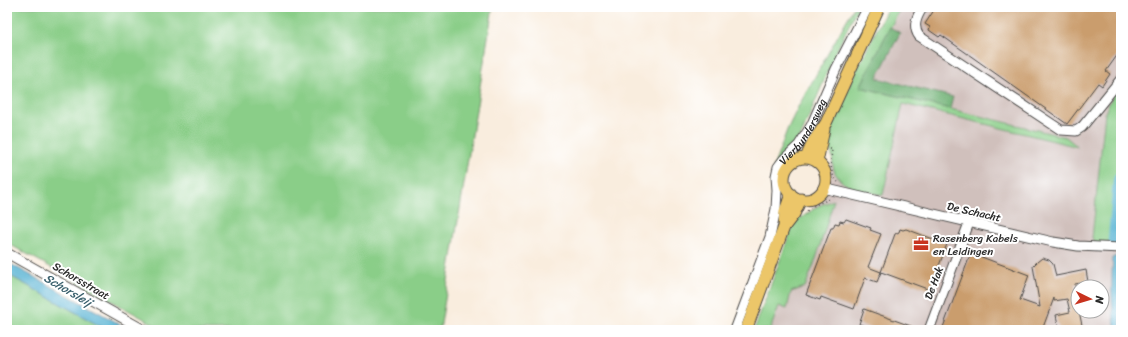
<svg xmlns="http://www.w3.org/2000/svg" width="1128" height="337" viewBox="0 0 1128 337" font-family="Sriracha,sans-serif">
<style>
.industrial{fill:#d0c0bc;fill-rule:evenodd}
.green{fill:#8ace88;stroke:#5a7c5a}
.forest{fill:#6fb174;stroke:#4d6e50}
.water{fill:#53b1d2;stroke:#3f6e7e}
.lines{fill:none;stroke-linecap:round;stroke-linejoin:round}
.river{stroke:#53b1d2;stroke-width:16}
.building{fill:#ca9d6d}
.minor-casing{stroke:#4a4846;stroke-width:11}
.major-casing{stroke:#4a4846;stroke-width:13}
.path{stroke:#4a4846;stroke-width:1.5;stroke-dasharray:1 3;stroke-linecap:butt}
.minor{stroke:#fff;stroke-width:9}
.major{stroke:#ecc669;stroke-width:11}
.labels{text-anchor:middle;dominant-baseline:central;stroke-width:4;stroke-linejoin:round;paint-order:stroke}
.street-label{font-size:11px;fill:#2b2b2b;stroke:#fff}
.poi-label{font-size:11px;fill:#2b2b2b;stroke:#fff;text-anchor:start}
.water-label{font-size:12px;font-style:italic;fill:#3b616e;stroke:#fff}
</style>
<rect width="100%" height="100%" fill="#fff"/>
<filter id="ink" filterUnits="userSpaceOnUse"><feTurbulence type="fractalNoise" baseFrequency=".025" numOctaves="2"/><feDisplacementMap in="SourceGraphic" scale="8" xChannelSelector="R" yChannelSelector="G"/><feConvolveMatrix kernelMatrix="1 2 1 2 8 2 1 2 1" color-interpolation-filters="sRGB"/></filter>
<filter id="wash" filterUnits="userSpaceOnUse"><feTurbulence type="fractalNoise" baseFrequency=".012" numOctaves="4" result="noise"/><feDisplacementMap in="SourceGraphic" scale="16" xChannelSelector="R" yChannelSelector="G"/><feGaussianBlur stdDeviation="0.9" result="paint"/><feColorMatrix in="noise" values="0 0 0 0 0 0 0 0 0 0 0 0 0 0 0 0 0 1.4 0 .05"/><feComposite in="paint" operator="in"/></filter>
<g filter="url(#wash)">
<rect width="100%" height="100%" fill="#f9edde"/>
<path class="industrial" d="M 899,7 L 1121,7 L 1121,330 L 763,330 L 831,163 L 866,87 L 889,26 ZM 1078,287 L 1102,287 L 1102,311 L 1078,311 Z"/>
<path class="green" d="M 7,7 L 493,7 L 440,330 L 164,330 L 7,243 Z
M 854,7 L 858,7 L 836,52 L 800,138 L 773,168 L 787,130 L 798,107 Z
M 888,7 L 901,7 L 860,87 L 1066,137 L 1078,147 L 903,104 L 883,195 C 864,191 837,189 833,166 C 832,156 833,150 824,144 L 853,77 Z
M 1121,82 L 1121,139 L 1111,236 L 1119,236 L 1121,214 L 1121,243 L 1096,243 L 1092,238 L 1105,113 L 1112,97 Z
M 834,200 L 816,259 L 805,287 L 791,292 L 787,309 L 779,306 L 770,330 L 754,330 L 796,217 L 801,218 L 818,206 Z
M 7,274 L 107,330 L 7,330 Z"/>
<path class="forest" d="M 890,27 L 900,33 L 877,78 L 953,97 L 950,109 L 860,87 Z"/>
<path class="water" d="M 1121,139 L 1121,214 L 1119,236 L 1111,237 Z
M 1121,256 L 1121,330 L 1116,330 C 1111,307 1111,280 1113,257 Z
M 7,262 L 131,330 L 107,330 L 7,274 Z"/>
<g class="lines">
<path class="river" d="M 1116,239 L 1121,180"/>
</g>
<g id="blocks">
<path class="building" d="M 936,7 L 1121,7 L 1121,50 L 1106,71 L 1110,74 L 1102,86 L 1098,83 L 1067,124 L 941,35 L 939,37 L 929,30 L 930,27 L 925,24 Z
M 846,219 L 871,228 L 870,230 L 881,234 L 868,267 L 881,272 L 877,282 L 865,278 L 854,309 L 821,297 L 820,300 L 806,295 L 831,228 L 833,228 L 835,223 L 839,224 L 840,221 L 844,222 Z
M 900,229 L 903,230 L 906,229 L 947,244 L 930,290 L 881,272 L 895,234 L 899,232 Z
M 971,253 L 1029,275 L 1020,300 L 1040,307 L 1033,266 L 1037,262 L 1042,258 L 1049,260 L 1053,264 L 1056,276 L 1086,270 L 1088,282 L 1075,284 L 1078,311 L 1079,311 L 1083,330 L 1059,330 L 1056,315 L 1070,312 L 1067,299 L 1054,301 L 1054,298 L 1042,330 L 942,330 Z
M 864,309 L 919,329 L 919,330 L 877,330 L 859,324 Z"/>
</g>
</g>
<g filter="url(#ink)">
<use href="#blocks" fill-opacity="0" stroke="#4a4846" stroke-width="1"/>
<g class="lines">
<g class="minor-casing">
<g id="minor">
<path d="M 923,7 C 917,16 912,26 919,36 L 1061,130 L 1076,131 L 1082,127 L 1121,79"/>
<path d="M 823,188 L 1053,242 L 1078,246 L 1121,248"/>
<path d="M 7,253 L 144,330"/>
<path id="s1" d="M 735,330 L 770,237 L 776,209 L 777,190 L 776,176 L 778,167 L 784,159 L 799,145 L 811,126 L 836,69 L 868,7"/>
<path d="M 929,330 L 969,223"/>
</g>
</g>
<g class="major-casing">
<path id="major" d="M 806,158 L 813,142 L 826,123 L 879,7
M784 179a21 21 0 1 1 42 0a21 21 0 1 1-42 0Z
M 817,162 L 824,129
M 784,227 L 785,211 L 791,194
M 746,330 L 784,227 L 794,214 L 801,199"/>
</g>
<path class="path" d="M 830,149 L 832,149 C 831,160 829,174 838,182
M 807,211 L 815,205 L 830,199"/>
<use href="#minor" class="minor"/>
<use href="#major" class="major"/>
</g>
</g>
<defs>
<g id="office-bare" transform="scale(1.2)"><path d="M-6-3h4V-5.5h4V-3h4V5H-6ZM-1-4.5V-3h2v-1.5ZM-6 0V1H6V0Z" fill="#c8321e" stroke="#fff" stroke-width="2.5" paint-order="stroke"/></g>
</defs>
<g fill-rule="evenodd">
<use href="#office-bare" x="921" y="244"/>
</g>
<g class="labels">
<g class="street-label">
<text stroke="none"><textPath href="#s1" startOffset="214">Vierbundersweg</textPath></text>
<text transform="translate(974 212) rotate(13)">De Schacht</text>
<text transform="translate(81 281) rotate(30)">Schorsstraat</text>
<text transform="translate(934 283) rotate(-69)">De Hak</text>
</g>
<g class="poi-label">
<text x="933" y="238">Rasenberg Kabels<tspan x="933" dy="13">en Leidingen</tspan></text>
</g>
<g class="water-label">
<text transform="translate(68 290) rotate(30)">Schorsleij</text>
</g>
</g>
<rect width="1128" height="337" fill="none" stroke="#fff" stroke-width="24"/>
<g transform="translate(1090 299) rotate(95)"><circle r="19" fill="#ffffff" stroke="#aaaaaa"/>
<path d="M0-3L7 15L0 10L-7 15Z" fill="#c8321e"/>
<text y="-6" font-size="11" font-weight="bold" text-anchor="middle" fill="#2b2b2b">N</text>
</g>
</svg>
